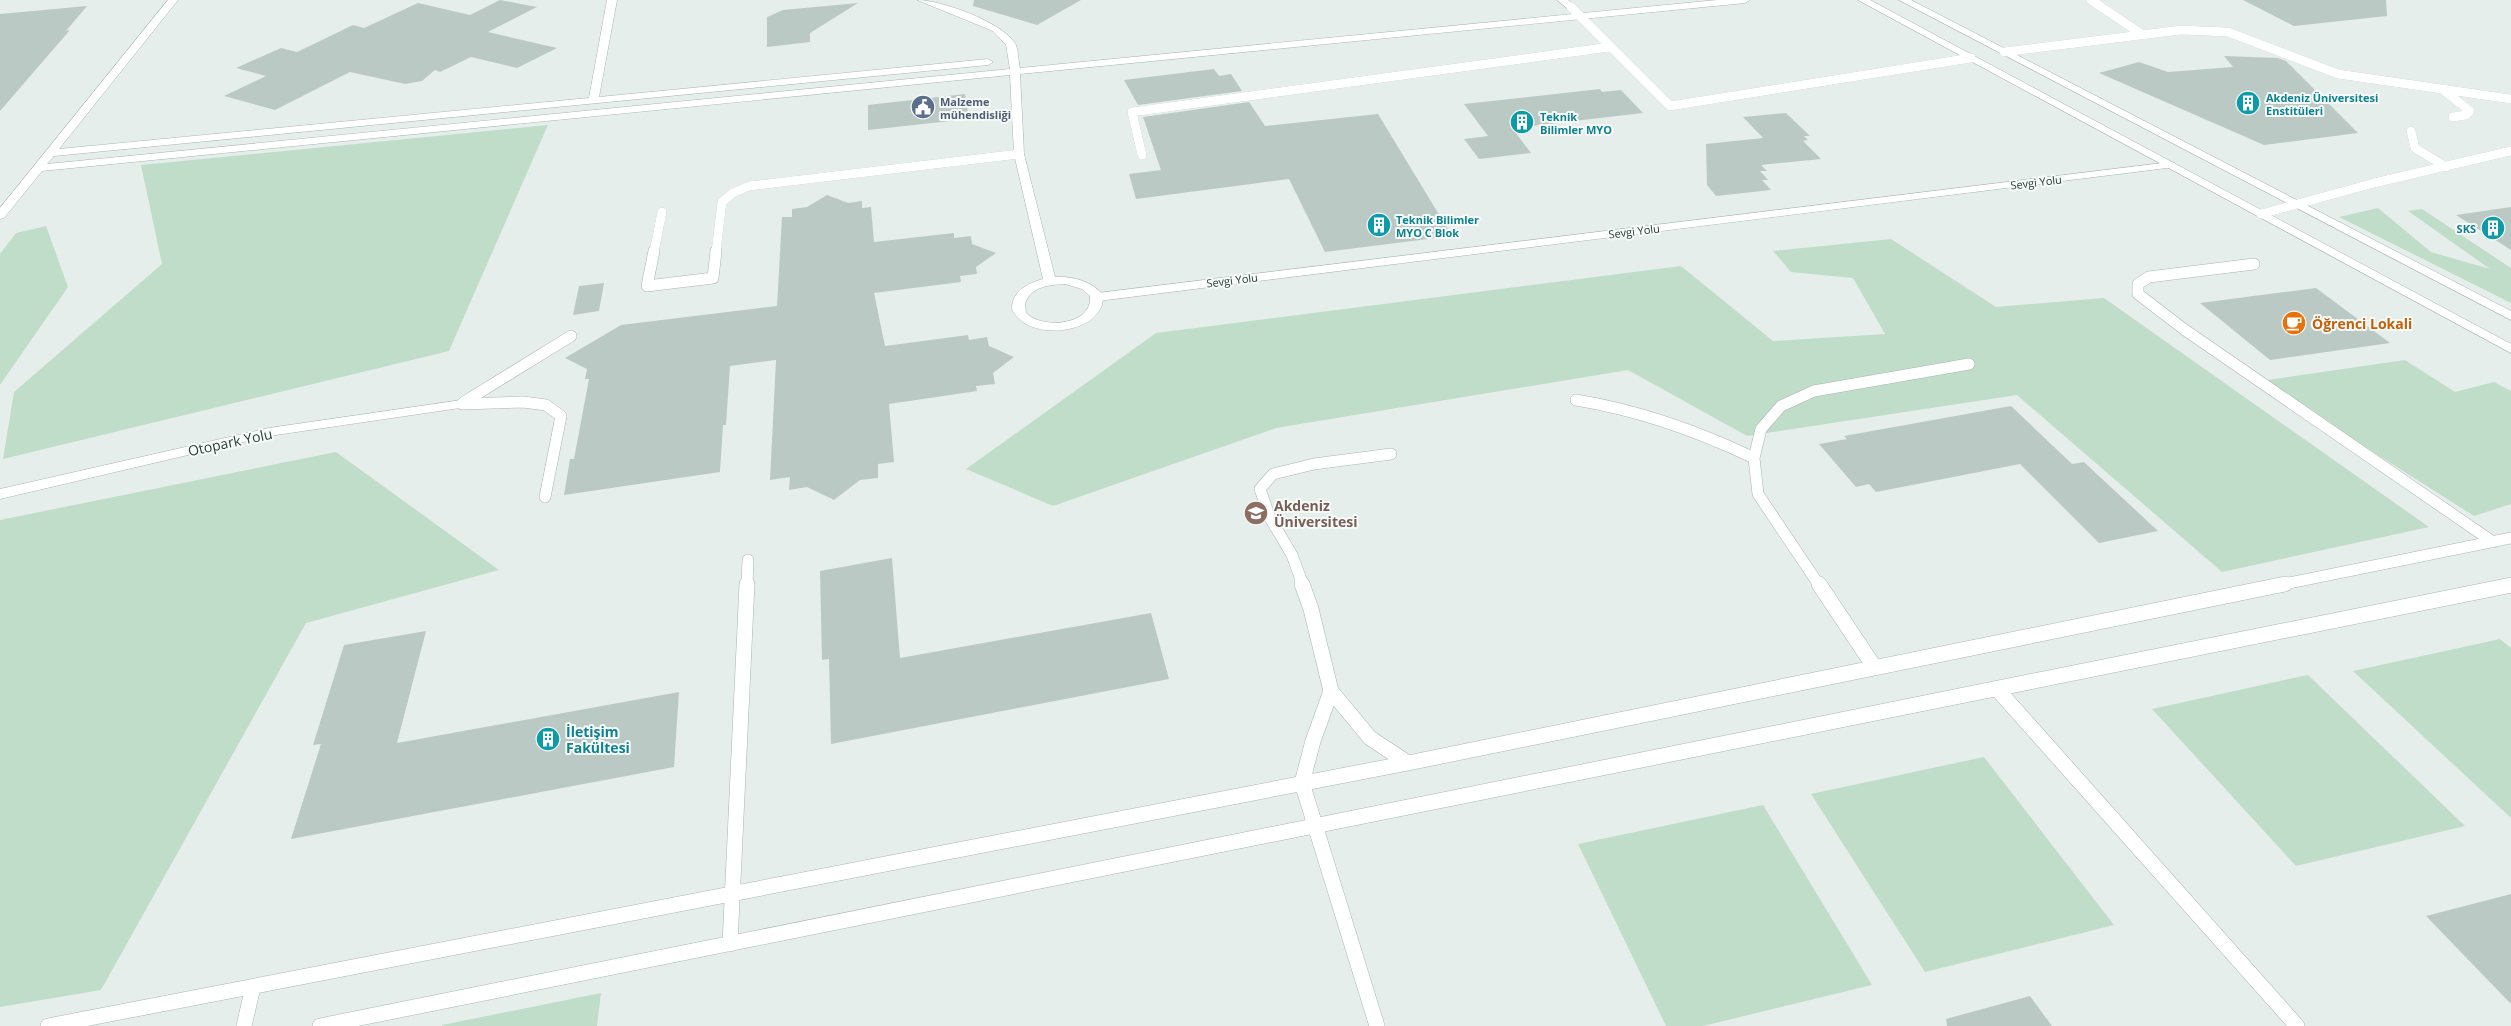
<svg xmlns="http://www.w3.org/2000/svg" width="2511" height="1026" viewBox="0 0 2511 1026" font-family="'Open Sans',sans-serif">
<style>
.green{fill:#c0ddca}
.building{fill:#bbc9c4}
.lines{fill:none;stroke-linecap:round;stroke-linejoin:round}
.service-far2-casing{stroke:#a9b6b2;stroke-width:9}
.service-far1-casing{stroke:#a9b6b2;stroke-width:12}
.service-casing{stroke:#a9b6b2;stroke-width:16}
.pedestrian-casing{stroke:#a9b6b2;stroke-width:1}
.minor-casing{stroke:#a9b6b2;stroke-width:1}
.service-far2{stroke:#fff;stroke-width:9}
.service-far1{stroke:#fff;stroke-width:11}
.service{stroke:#fff;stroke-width:15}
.pedestrian{fill:#fff;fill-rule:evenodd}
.minor{fill:#fff;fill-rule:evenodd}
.labels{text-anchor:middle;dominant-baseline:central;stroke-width:4;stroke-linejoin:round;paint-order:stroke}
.far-culture-label{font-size:11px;font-weight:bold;fill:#0d838f;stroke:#f7faf9;text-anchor:start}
.far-service-label{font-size:11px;font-weight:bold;fill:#4e5e75;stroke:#f7faf9;text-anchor:start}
.far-street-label{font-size:11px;fill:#263f3a;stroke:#f7faf9}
.food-label{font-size:14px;font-weight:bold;fill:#c56008;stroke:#f7faf9;text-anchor:start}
.street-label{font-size:14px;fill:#263f3a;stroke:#f7faf9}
.education-label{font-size:14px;font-weight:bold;fill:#785e54;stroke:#f7faf9;text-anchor:start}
.culture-label{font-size:14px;font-weight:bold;fill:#0d838f;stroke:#f7faf9;text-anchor:start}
</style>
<rect width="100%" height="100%" fill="#e6eeeb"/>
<path class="green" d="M 548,125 L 449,351 L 3,459 L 14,392 L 162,264 L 141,165 Z
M 2378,208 L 2431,252 L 2490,269 L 2408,211 L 2422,209 L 2511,268 L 2511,303 L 2339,217 Z
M 46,226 L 68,287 L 0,385 L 0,254 L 16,233 Z
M 1891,239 L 1996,307 L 2104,298 L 2429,527 L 2222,572 L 2017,395 L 1747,436 L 1628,370 L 1276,428 L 1053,506 L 966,469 L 1156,333 L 1681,266 L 1773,341 L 1885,334 L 1853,278 L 1791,272 L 1773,251 Z
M 2405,360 L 2455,392 L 2494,382 L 2511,391 L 2511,504 L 2474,516 L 2261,381 Z
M 336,452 L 499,570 L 306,623 L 101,990 L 0,1007 L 0,520 Z
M 2500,639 L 2511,648 L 2511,818 L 2353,671 Z
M 2308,675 L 2465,826 L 2296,866 L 2152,709 Z
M 1984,757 L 2114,925 L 1925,972 L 1811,794 Z
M 1763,805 L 1872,985 L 1703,1026 L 1666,1026 L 1578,844 Z
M 601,993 L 597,1026 L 442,1026 L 442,1025 Z"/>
<path class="building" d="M 500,0 L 537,7 L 488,32 L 557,48 L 517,68 L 471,57 L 440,72 L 435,70 L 422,81 L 405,84 L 350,72 L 275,110 L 224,96 L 266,76 L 236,68 L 281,48 L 297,52 L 353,25 L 364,28 L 418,3 L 470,15 Z
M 974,0 L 1081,0 L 1037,25 L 973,6 Z
M 2243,0 L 2386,0 L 2387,16 L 2294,26 Z
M 858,3 L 810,33 L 810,42 L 767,47 L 767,17 L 783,10 Z
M 87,6 L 66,31 L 70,30 L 0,111 L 0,14 Z
M 2224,56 L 2278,58 L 2286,61 L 2358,133 L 2264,145 L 2099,73 L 2139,62 L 2168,72 L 2233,67 Z
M 1214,69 L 1219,76 L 1231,74 L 1242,91 L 1138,105 L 1124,80 Z
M 1600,89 L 1602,92 L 1621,90 L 1643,113 L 1512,128 L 1531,153 L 1479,159 L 1464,139 L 1488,136 L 1464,104 Z
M 965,94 L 969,119 L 868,130 L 868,105 Z
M 1249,102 L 1265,126 L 1378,114 L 1452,236 L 1325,252 L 1289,179 L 1136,199 L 1129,174 L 1161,170 L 1143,117 Z
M 1786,113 L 1810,136 L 1804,136 L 1808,140 L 1803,141 L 1821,159 L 1761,165 L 1767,171 L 1760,171 L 1768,180 L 1762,180 L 1771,190 L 1716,196 L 1707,185 L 1706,144 L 1763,138 L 1743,117 Z
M 827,195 L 848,203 L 862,201 L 862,208 L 871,207 L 874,242 L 954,233 L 954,238 L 971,236 L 972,244 L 996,253 L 976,267 L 977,274 L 960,276 L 961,282 L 874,293 L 885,346 L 968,335 L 969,340 L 987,337 L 989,346 L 1014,357 L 993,373 L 995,384 L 976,386 L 977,391 L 889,404 L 894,462 L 878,464 L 878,478 L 860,480 L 834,500 L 807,487 L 789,490 L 790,477 L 770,480 L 776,360 L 730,366 L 726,425 L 723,425 L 720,472 L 564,495 L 570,459 L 574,459 L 589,379 L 585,379 L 587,369 L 565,358 L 621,325 L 777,306 L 782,217 L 792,217 L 792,209 L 807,207 Z
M 2511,207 L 2511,250 L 2456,215 Z
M 604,283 L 599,311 L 573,315 L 579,286 Z
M 2316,288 L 2390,343 L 2270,360 L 2200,303 Z
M 2011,406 L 2072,464 L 2084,462 L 2158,531 L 2099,543 L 2020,464 L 1876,492 L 1869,484 L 1856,487 L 1819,444 L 1847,439 L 1844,436 Z
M 892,558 L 900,658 L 1151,613 L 1169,679 L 831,744 L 829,659 L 822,660 L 820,571 Z
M 426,631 L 397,743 L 679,692 L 674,767 L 291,839 L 321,744 L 313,745 L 344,645 Z
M 2511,894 L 2511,1004 L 2426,916 Z
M 2030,996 L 2052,1026 L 1947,1026 L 1946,1019 Z"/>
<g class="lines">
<g class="service-far2-casing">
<path id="service-far2" d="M 2091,0 L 2143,35
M 1571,7 L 1670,106 L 1971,58
M 2004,52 L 2181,30 L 2228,32 L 2338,74 L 2511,99
M 2443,90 L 2470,111 L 2466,115 L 2453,117
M 2411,131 L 2415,148 L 2446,167
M 1142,155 L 1132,112 L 1610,47
M 2261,214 L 2374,183 L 2511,151
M 654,252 L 662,212
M 716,252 L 722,202 L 733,193 L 749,186 L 1019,154"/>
</g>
<g class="service-far1-casing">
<path id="service-far1" d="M 654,251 L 647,286 L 713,278 L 716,251
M 2254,264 L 2149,277 L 2138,284 L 2138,294 L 2185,330 L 2493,542
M 1576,400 C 1638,410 1695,430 1752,457
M 464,402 L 571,336
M 462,404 L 523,402 L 546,405 L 561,416 L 545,497
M 747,585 L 748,560
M 1303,585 L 1292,555 L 1270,518 L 1260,489 L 1273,474 L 1314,464 L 1391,454
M 1819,585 L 1758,494 L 1754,458 L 1761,429 L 1781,406 L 1814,391 L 1969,364
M 2279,585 L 2511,538
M 2509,585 L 2511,585"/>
</g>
<g class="service-casing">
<path id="service" d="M 1302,584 L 1311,609 L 1331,691 L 1370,738 L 1408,763
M 1819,584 L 1875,668
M 1997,689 L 2297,1026
M 1331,691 L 1313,741 L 1302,783 L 1377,1026
M 730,944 L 747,584
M 48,1026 L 1408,763 L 2285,584
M 244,1026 L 253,987
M 320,1026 L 2511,585"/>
</g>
<g class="pedestrian-casing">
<path id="pedestrian" d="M 2171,162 L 2175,163 L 2175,167 L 1098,301 L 1092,297 L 1098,293 Z"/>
</g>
<g class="minor-casing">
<path id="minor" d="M 168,0 L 178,0 L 59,149 L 589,98 L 607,0 L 617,0 L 599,97 L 988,59 L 993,62 L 988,65 L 54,156 L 47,164 L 1010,69 L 1006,45 L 993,31 L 917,0 C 941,0 1001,22 1014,42 C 1019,48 1018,61 1020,68 L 1717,0 L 1750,0 L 1745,3 L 1020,74 L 1024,154 L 1055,277 C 1072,276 1092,281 1103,295 C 1106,334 1027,344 1012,309 C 1012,291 1028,283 1043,279 L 1014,154 L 1010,75 L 42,171 L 4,218 L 0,219 L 0,208 ZM 1065,284 L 1082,289 L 1090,296 C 1093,325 1043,330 1026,313 L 1025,304 C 1031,286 1049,285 1065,284 Z
M 1557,0 L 1568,0 L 1576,7 L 1568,9 Z
M 1858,0 L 1870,0 L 2511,344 L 2511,353 Z
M 1899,0 L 1911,0 L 2511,311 L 2511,320 Z
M 462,400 L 467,401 L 469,404 L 467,407 L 269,436 L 0,499 L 0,489 L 269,428 Z"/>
</g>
<use href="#service-far2" class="service-far2"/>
<use href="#service-far1" class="service-far1"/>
<use href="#service" class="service"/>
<use href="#pedestrian" class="pedestrian"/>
<use href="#minor" class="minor"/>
</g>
<defs>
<g id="building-disc" transform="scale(1.25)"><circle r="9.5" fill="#0f9aa8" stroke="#f7faf9"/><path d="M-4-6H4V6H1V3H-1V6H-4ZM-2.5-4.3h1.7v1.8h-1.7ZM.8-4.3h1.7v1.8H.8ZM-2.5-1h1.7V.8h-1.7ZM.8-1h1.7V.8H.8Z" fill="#fff"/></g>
<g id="civic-disc" transform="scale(1.25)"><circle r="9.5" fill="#5c6f8a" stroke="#f7faf9"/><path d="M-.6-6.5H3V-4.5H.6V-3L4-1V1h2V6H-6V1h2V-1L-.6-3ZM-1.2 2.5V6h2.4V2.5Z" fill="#fff"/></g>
<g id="cafe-disc" transform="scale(1.25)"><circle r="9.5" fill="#e8710a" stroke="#f7faf9"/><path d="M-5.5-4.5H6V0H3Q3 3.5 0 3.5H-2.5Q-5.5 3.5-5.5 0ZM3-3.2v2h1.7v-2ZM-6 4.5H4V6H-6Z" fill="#fff"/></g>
<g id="university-disc" transform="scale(1.25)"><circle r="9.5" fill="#8d6e63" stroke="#f7faf9"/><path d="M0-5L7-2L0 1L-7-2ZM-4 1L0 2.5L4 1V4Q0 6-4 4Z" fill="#fff"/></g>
</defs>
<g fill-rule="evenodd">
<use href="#building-disc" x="2248" y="103"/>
<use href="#civic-disc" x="923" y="107"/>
<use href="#building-disc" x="1522" y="122"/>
<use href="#building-disc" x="1379" y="225"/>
<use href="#building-disc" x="2493" y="228"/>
<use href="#cafe-disc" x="2294" y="323"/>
<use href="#university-disc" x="1256" y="513"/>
<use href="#building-disc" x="548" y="739"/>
</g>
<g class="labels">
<g class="far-culture-label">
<text x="2266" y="97">Akdeniz Üniversitesi<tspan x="2266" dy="13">Enstitüleri</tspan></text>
<text x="1540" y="116">Teknik<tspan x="1540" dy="13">Bilimler MYO</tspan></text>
<text x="1396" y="219">Teknik Bilimler<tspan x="1396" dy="13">MYO C Blok</tspan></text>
<text x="2476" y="228" text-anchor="end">SKS</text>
</g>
<g class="far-service-label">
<text x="940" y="101">Malzeme<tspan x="940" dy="13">mühendisliği</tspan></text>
</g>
<g class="far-street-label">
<text transform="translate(2036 182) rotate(-7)">Sevgi Yolu</text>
<text transform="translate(1634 231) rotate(-7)">Sevgi Yolu</text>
<text transform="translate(1232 280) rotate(-7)">Sevgi Yolu</text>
</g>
<g class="food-label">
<text x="2312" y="323">Öğrenci Lokali</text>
</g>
<g class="street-label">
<text transform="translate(230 442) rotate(-12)">Otopark Yolu</text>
</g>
<g class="education-label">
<text x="1274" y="505">Akdeniz<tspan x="1274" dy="16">Üniversitesi</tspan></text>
</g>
<g class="culture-label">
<text x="566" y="731">İletişim<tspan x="566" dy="16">Fakültesi</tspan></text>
</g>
</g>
</svg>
